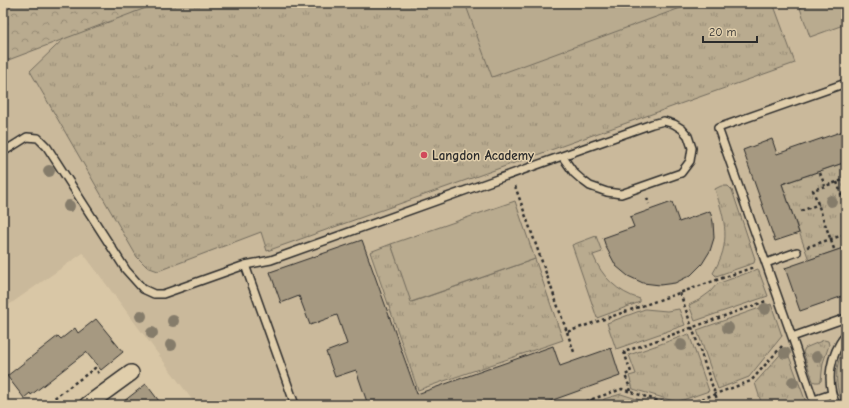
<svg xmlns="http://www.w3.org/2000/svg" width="849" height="408" viewBox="0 0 849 408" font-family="'Comic Neue',sans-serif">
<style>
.built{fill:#cab99b}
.grass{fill:url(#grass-tufts);stroke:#726b5d}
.forest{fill:url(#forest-crowns);stroke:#726b5d}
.garden{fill:#b9ab8f;stroke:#726b5d}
.building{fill:#a69981;stroke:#2b2b2b}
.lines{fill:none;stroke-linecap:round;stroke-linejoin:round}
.lane-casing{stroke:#2b2b2b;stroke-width:10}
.street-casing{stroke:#2b2b2b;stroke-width:18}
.path{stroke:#2b2b2b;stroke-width:2.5;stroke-dasharray:3 3;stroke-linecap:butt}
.lane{stroke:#e0ceab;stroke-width:7}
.street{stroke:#e0ceab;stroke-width:15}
.tree{fill:#857c6b}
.poi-dot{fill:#d1495b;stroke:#e0ceab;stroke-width:1.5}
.labels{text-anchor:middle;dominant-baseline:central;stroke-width:3;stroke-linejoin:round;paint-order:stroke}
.poi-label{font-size:13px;font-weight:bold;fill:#2b2b2b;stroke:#e0ceab;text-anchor:start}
</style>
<defs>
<pattern id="grass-tufts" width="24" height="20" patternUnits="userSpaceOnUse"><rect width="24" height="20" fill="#b9ab8f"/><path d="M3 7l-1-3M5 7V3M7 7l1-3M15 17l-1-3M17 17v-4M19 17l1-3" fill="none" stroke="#978b75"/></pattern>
<pattern id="forest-crowns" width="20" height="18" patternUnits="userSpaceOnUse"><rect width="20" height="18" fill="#b9ab8f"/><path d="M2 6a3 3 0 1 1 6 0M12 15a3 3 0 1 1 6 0" fill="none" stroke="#978b75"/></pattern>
</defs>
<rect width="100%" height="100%" fill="#d9c7a6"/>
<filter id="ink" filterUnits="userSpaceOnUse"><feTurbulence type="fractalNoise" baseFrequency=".025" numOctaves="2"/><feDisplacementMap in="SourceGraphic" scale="8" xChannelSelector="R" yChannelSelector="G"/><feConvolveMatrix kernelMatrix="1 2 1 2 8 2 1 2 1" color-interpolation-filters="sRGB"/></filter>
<g filter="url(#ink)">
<path class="built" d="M 127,3 L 846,3 L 846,405 L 196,405 L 83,253 L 3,309 L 3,57 Z"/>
<path class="grass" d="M 145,3 L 773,3 L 795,63 L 267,251 L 261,232 L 158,271 L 147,267 L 137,257 L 30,71 L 76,27 Z
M 846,162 L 846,247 L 809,260 L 782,184 Z
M 721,186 L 728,186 L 732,190 L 755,259 L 754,263 L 716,276 L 713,273 C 732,242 725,221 715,189 Z
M 596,236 L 602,252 L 593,255 C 602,277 617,292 640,299 L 640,302 L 597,318 L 572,245 Z
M 391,244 L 412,302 L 535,259 L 563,340 L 418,390 L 370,252 Z
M 758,269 L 768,296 L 695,321 L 689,305 L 699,300 L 710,292 L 717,284 Z
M 771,304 L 782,336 L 749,377 L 718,389 L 697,330 Z
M 645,309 L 667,311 L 679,309 L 685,325 L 616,349 L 607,323 Z
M 689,334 L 709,391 L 677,402 L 633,389 L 629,376 L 636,374 L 629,355 Z
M 824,340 L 828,341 L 829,345 L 823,363 L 821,381 L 819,382 L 815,382 L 813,381 L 803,352 L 805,348 Z
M 846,347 L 846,405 L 843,405 C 835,388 833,363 846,347 Z
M 786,348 L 807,405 L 762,405 L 755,383 Z
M 621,394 L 656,405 L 601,405 L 604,399 Z"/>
<path class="forest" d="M 19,3 L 159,3 L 3,62 L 3,9 Z"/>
<path class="garden" d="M 465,3 L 694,3 L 492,77 Z
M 813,3 L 846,3 L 846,24 L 810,37 L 800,8 Z
M 515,201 L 535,259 L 411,302 L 391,244 Z"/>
<path class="building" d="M 846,130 L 846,162 L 782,184 L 799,233 L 775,241 L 743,150 L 772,139 L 777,154 Z
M 672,202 L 679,222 L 710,211 L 713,222 L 714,238 L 710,251 L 702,264 L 691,275 L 675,283 L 660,285 L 643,283 L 628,276 L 616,266 L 606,247 L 603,238 L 634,227 L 630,217 Z
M 362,240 L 417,394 L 553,346 L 560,366 L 611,348 L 620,376 L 539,405 L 368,405 L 356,370 L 335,377 L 326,352 L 347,344 L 337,315 L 310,325 L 299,296 L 281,303 L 270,272 Z
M 846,247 L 846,295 L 800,311 L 785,268 Z
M 96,319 L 123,352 L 101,370 L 86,352 L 31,395 L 30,393 L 24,398 L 7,376 L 58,336 L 61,339 L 75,328 L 78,333 Z
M 146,384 L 162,405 L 119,405 Z"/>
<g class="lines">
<g class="lane-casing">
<path id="lane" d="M 3,152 L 27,137 L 38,138 L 47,147 L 126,270 L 143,289 L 154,294 L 163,294 L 245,265 L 271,260 L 562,156 L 574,173 L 582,180 L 590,186 L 607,192 L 621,194 L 681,173 L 690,161 L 692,148 L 688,136 L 682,129 L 674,124 L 664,121 L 652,124 L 562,156
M 766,263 L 797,252
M 245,265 L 295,405
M 792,337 L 718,128 L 846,83
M 814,400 L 832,394
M 815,405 L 792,337 L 846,318
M 836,405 C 825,380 830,355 846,334"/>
</g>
<g class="street-casing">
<path id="street" d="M 87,405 L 131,373"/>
</g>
<path class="path" d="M 820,173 L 825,186
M 837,182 L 846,208
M 515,186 L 567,332 L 754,267
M 647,198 L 649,204
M 801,211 L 819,204
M 807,247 L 846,234
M 834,249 L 813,190 L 846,179
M 680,293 L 719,405
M 567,332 L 574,352
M 631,391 L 625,375 L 631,372 L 624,352 L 766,301
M 591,399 L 593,405
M 45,405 L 95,368 L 100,375
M 575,405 L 622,389 L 671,405
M 685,405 L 751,381 L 782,346"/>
<use href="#lane" class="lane"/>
<use href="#street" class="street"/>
</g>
<g class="tree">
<circle cx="49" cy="171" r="6"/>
<circle cx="831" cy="201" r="6"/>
<circle cx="69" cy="206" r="6"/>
<circle cx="765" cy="309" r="6"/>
<circle cx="141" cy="316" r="6"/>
<circle cx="173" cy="321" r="6"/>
<circle cx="728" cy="328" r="6"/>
<circle cx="152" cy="333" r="6"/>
<circle cx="171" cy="345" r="6"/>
<circle cx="681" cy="345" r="6"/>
<circle cx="785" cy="353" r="6"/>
<circle cx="817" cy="357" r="6"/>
<circle cx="793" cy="382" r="6"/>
</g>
</g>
<circle class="poi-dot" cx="424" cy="155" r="4"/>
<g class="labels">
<g class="poi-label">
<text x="432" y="155">Langdon Academy</text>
</g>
</g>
<rect width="849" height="408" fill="none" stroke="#e0ceab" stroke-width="16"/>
<rect x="8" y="8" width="833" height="392" fill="none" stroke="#2b2b2b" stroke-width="1.5" filter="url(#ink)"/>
<path d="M703 36v6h54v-6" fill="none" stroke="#2b2b2b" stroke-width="2"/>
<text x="709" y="36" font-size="12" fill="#2b2b2b" stroke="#e0ceab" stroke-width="3" paint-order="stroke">20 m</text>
</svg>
